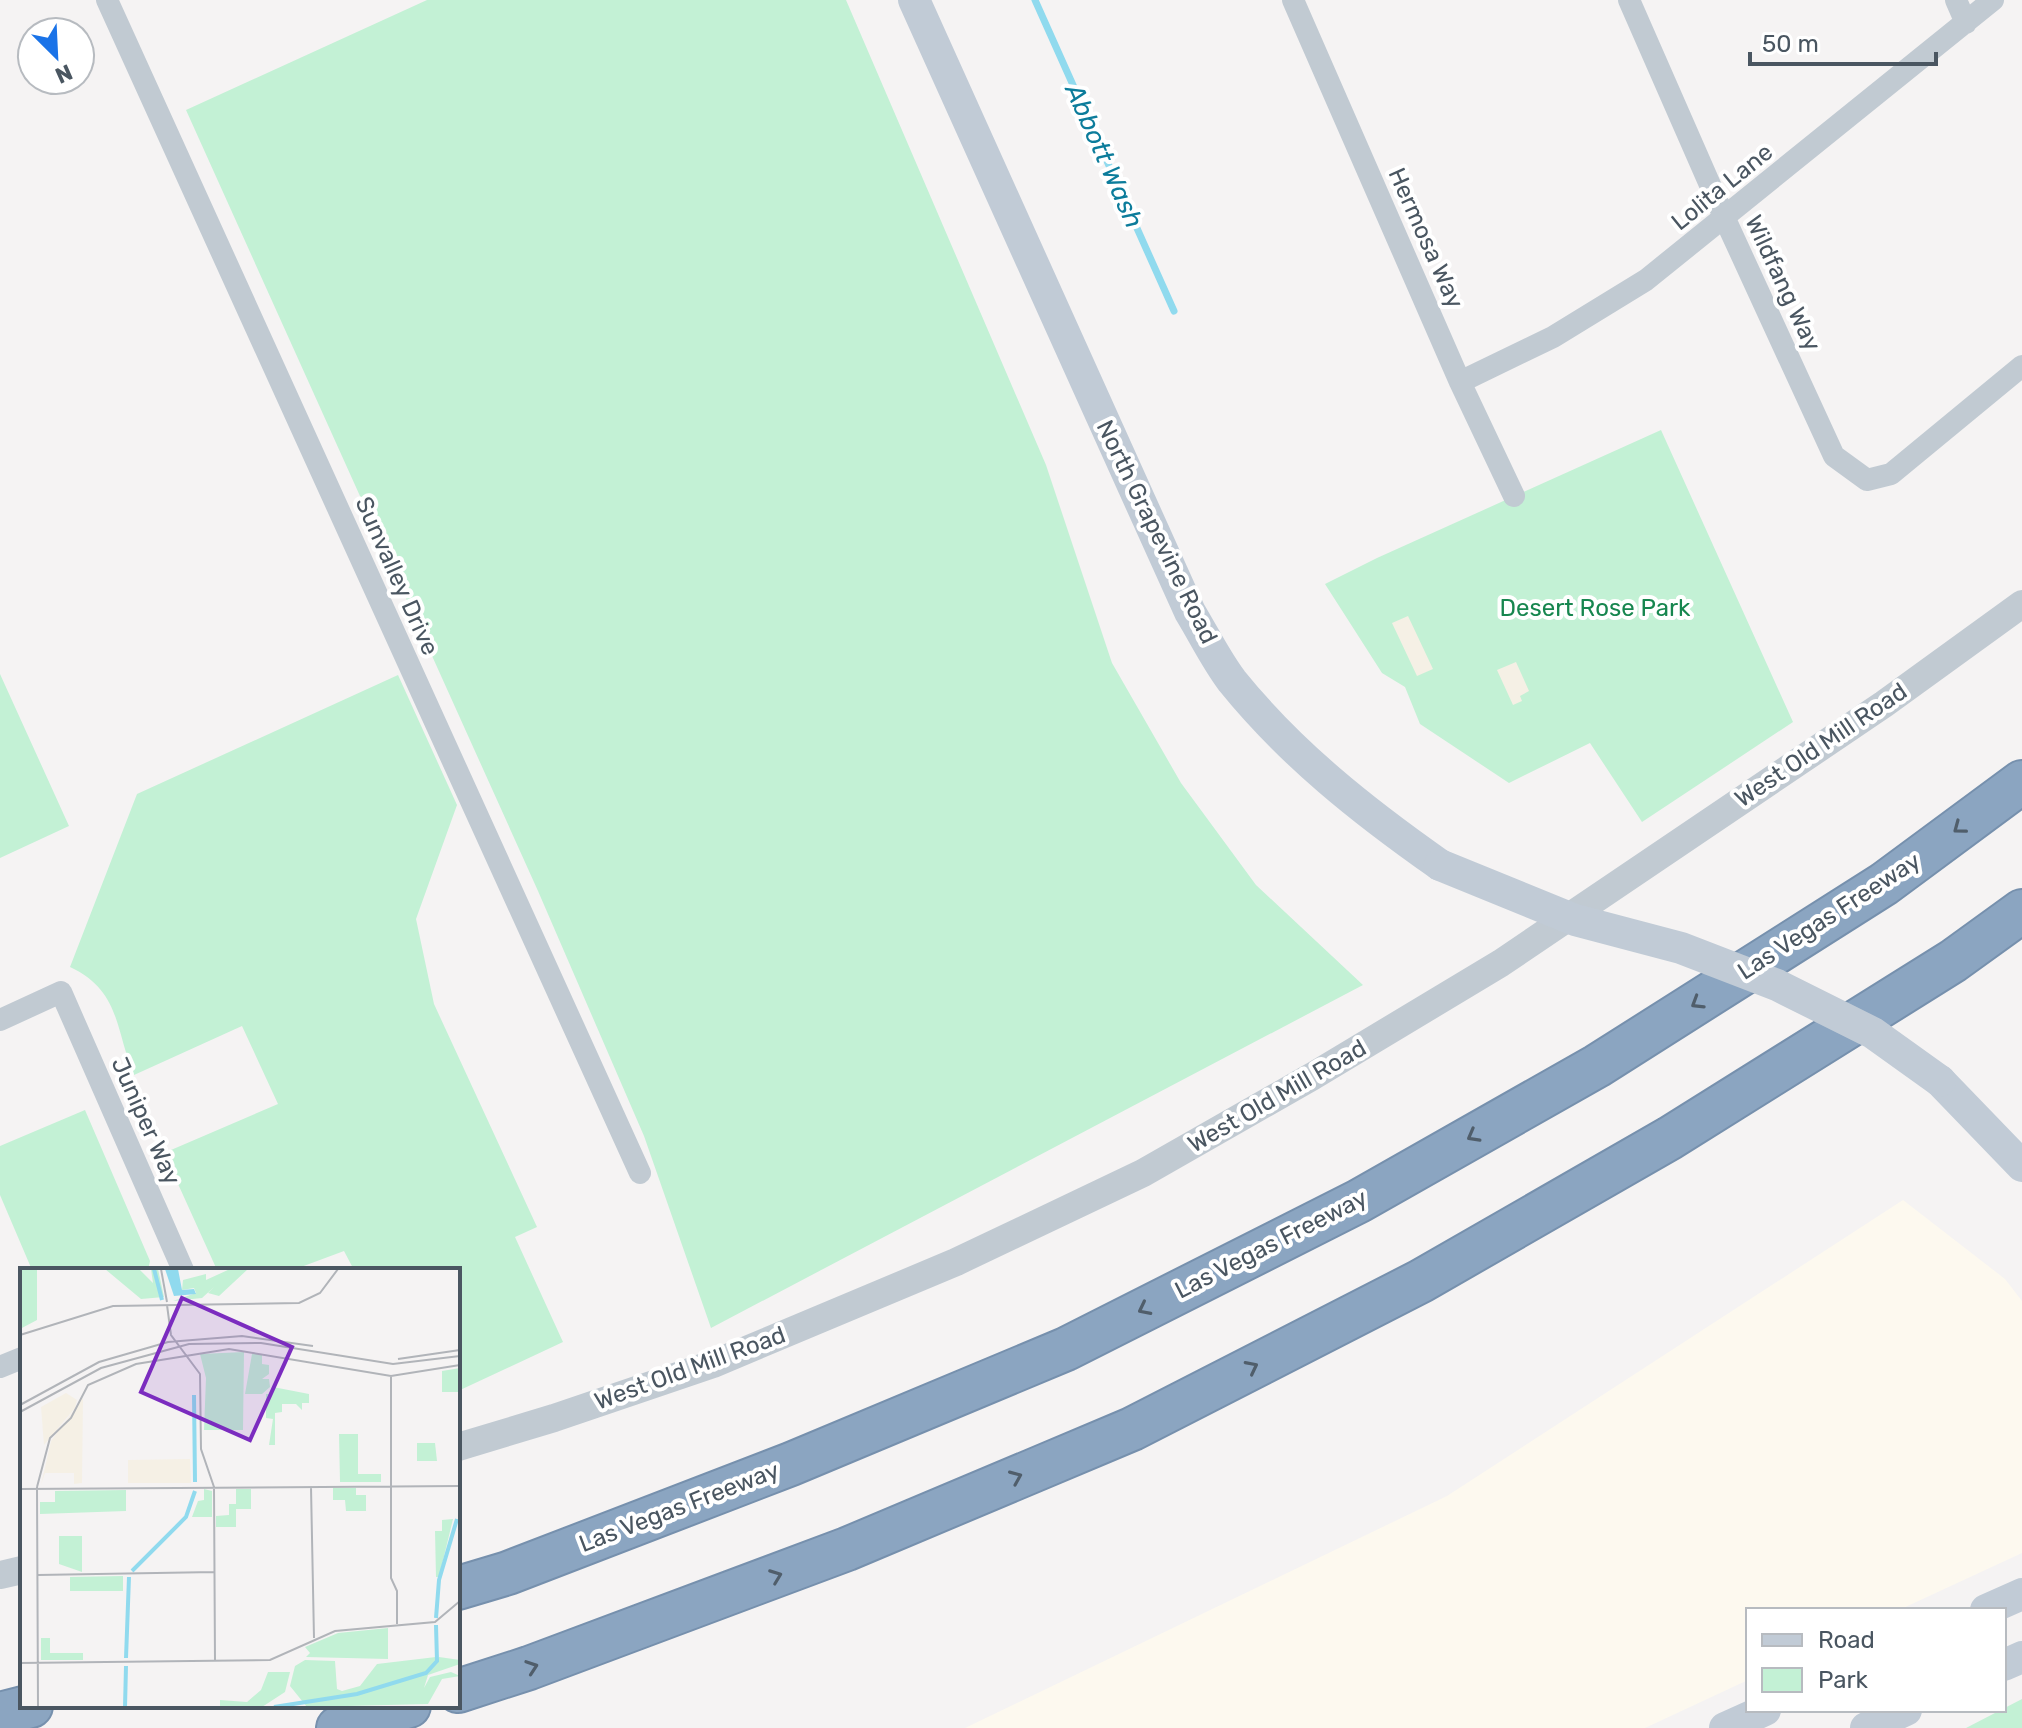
<svg xmlns="http://www.w3.org/2000/svg" width="2022" height="1728" viewBox="0 0 2022 1728" font-family="Rubik,sans-serif">
<style>
.commercial{fill:#fdf9ef}
.green{fill:#c3f1d5}
.sand{fill:#f5f0e5}
.lines{fill:none;stroke-linecap:round;stroke-linejoin:round}
.stream{stroke:#90daee;stroke-width:7}
.motorway-casing{stroke:#7690ad;stroke-width:46}
.minor{stroke:#c1cad2;stroke-width:22}
.tertiary{stroke:#c1cad2;stroke-width:28}
.secondary{stroke:#c1cbd6;stroke-width:32}
.motorway{stroke:#8ba5c1;stroke-width:42}
.secondary-bridge{stroke:#c1cbd6;stroke-width:32}
.oneway{stroke:#505e6b}
.labels{text-anchor:middle;dominant-baseline:central;stroke-width:8;stroke-linejoin:round;paint-order:stroke}
.street-label{font-size:24px;fill:#4a5661;stroke:#fff}
.park-label{font-size:24px;fill:#17864f;stroke:#fff}
.water-label{font-size:26px;font-style:italic;fill:#0c7c9b;stroke:#fff}
.inset-river{fill:none;stroke:#90daee;stroke-width:4}
.inset-road{fill:none;stroke:#b1b4b9;stroke-width:2}
.view{fill:#7b2cbf;fill-opacity:0.15;stroke:#7b2cbf;stroke-width:4}
.inset-edge{fill:none;stroke:#4a5661;stroke-width:4}
</style>
<rect width="100%" height="100%" fill="#f5f3f3"/>
<path class="commercial" d="M 1903,1200 L 2005,1279 L 2022,1301 L 2022,1553 L 1899,1610 L 1748,1610 L 1748,1680 L 1645,1728 L 965,1728 L 1447,1496 Z"/>
<path class="green" d="M 427,0 L 846,0 L 1046,465 L 1112,663 L 1181,783 L 1256,885 L 1363,985 L 711,1328 L 644,1136 L 538,891 L 186,110 Z
M 1661,430 L 1793,722 L 1642,822 L 1590,743 L 1509,783 L 1420,724 L 1405,687 L 1382,673 L 1325,584 L 1377,558 Z
M 0,674 L 69,826 L 0,858 Z
M 398,675 L 457,805 L 416,919 L 434,1004 L 537,1227 L 515,1237 L 563,1342 L 458,1391 L 458,1270 L 354,1270 L 344,1251 L 293,1270 L 217,1270 L 164,1153 L 278,1104 L 242,1026 L 134,1075 C 115,1030 121,991 70,967 L 137,794 Z
M 85,1110 L 150,1261 L 148,1270 L 32,1270 L 0,1195 L 0,1146 Z
M 2022,1699 L 2022,1728 L 1966,1728 Z"/>
<path class="sand" d="M 1408,616 L 1433,669 L 1417,676 L 1392,623 Z
M 1516,662 L 1529,691 L 1520,696 L 1522,701 L 1513,705 L 1497,670 Z"/>
<g class="lines">
<path class="stream" d="M 1035,0 L 1174,311"/>
<g class="motorway-casing">
<path id="motorway" d="M 458,1588 L 508,1573 L 791,1464 L 1066,1349 L 1359,1201 L 1597,1066 L 1884,884 L 2022,782
M 458,1691 L 529,1668 L 847,1549 L 1132,1429 L 1421,1281 L 1670,1138 L 1953,961 L 2022,911
M 0,1714 L 31,1706
M 338,1728 L 409,1706"/>
</g>
<path class="minor" d="M 107,0 L 640,1173
M 1293,0 L 1460,382 L 1514,496
M 1629,0 L 1725,219 L 1834,456 L 1867,480 L 1891,474 L 2022,366
M 1956,0 L 1966,23
M 1460,382 L 1553,337 L 1646,280 L 1993,0
M 0,1020 L 61,992 L 183,1270
M 0,1367 L 22,1358"/>
<path class="tertiary" d="M 458,1447 L 554,1418 L 713,1364 L 956,1262 L 1143,1173 L 1313,1076 L 1501,963 L 1884,704 L 2022,604
M 0,1575 L 22,1570"/>
<path class="secondary" d="M 914,0 L 1190,612 C 1204,635 1216,660 1232,681 C 1291,754 1363,811 1440,865
M 1940,1081 L 2022,1166
M 1986,1610 L 2022,1594
M 2004,1665 L 2022,1657
M 1725,1728 L 1765,1710
M 1866,1728 L 1906,1710"/>
<use href="#motorway" class="motorway"/>
<path class="secondary-bridge" d="M 1440,865 L 1575,920 L 1681,948 L 1777,985 L 1873,1033 L 1940,1081"/>
</g>
<defs><path id="oneway-chevron" d="M-2-3.5L2.5 0L-2 3.5" fill="none" stroke-width="1.6" stroke-linecap="round" stroke-linejoin="round" transform="scale(2)"/></defs>
<g class="oneway">
<use href="#oneway-chevron" transform="translate(1959 828) rotate(143)"/>
<use href="#oneway-chevron" transform="translate(1697 1003) rotate(148)"/>
<use href="#oneway-chevron" transform="translate(1473 1136) rotate(151)"/>
<use href="#oneway-chevron" transform="translate(1144 1309) rotate(153)"/>
<use href="#oneway-chevron" transform="translate(1252 1367) rotate(-27)"/>
<use href="#oneway-chevron" transform="translate(1016 1477) rotate(-23)"/>
<use href="#oneway-chevron" transform="translate(776 1576) rotate(-21)"/>
<use href="#oneway-chevron" transform="translate(532 1667) rotate(-19)"/>
</g>
<g class="labels">
<g class="street-label">
<text transform="translate(1722 187) rotate(-39)">Lolita Lane</text>
<text transform="translate(1426 238) rotate(66)">Hermosa Way</text>
<text transform="translate(1783 283) rotate(65)">Wildfang Way</text>
<text transform="translate(1157 532) rotate(64)">North Grapevine Road</text>
<text transform="translate(397 576) rotate(66)">Sunvalley Drive</text>
<text transform="translate(1821 745) rotate(-34)">West Old Mill Road</text>
<text transform="translate(1829 916) rotate(-33)">Las Vegas Freeway</text>
<text transform="translate(1277 1096) rotate(-30)">West Old Mill Road</text>
<text transform="translate(146 1121) rotate(66)">Juniper Way</text>
<text transform="translate(1271 1244) rotate(-27)">Las Vegas Freeway</text>
<text transform="translate(690 1368) rotate(-20)">West Old Mill Road</text>
<text transform="translate(679 1507) rotate(-21)">Las Vegas Freeway</text>
</g>
<g class="park-label">
<text x="1595" y="608">Desert Rose Park</text>
</g>
<g class="water-label">
<text transform="translate(1104 156) rotate(66)">Abbott Wash</text>
</g>
</g>
<g transform="translate(20 1268)">
<rect width="440" height="440" fill="#f5f3f3"/>
<path d="M 0,1 L 17,1 L 17,52 L 0,61 ZM 85,1 L 119,1 L 133,15 L 131,1 L 138,1 L 144,29 L 121,31 ZM 210,1 L 228,1 L 199,28 L 188,25 L 194,19 L 182,30 L 153,33 L 176,25 L 174,20 L 162,22 L 163,12 L 186,6 L 186,12 ZM 224,84 L 223,162 L 184,162 L 186,110 L 180,86 ZM 232,86 L 242,86 L 242,96 L 249,97 L 249,106 L 242,111 L 249,111 L 250,119 L 242,126 L 225,126 ZM 440,100 L 440,124 L 422,124 L 422,103 ZM 253,119 L 289,126 L 289,135 L 282,135 L 282,142 L 276,136 L 262,136 L 262,144 L 255,145 L 255,177 L 249,177 L 253,151 L 246,150 L 246,126 L 253,126 ZM 319,166 L 338,166 L 338,206 L 361,206 L 361,214 L 320,214 ZM 397,175 L 415,175 L 417,193 L 397,193 ZM 313,220 L 336,220 L 336,227 L 346,227 L 346,243 L 326,243 L 325,232 L 313,232 ZM 184,221 L 192,223 L 192,249 L 172,249 L 178,233 L 184,232 ZM 216,221 L 231,221 L 231,241 L 216,241 L 216,259 L 196,259 L 196,248 L 209,247 L 209,236 L 216,236 ZM 106,222 L 106,243 L 20,246 L 20,234 L 35,234 L 35,223 ZM 433,251 L 419,309 L 416,309 L 415,263 L 422,263 L 422,252 ZM 39,268 L 62,268 L 62,304 L 39,296 ZM 103,308 L 103,323 L 50,323 L 50,309 ZM 368,360 L 368,391 L 286,389 L 290,385 L 285,379 L 318,365 ZM 21,370 L 30,370 L 30,385 L 63,385 L 63,392 L 21,392 ZM 416,389 L 416,395 L 419,389 L 440,392 L 440,396 L 408,407 L 404,420 L 410,409 L 431,404 L 440,408 L 422,411 L 408,436 L 287,439 L 270,418 L 275,398 L 285,392 L 315,393 L 317,421 L 322,423 L 340,418 L 357,396 ZM 248,404 L 270,404 L 265,424 L 242,439 L 200,439 L 200,432 L 227,434 L 241,422 Z" fill="#c3f1d5"/>
<path d="M 46,125 L 57,132 L 55,140 L 24,177 L 21,139 ZM 63,130 L 62,215 L 54,216 L 54,205 L 25,205 L 21,217 L 31,173 ZM 170,191 L 171,215 L 108,215 L 108,192 Z" fill="#f5f0e5"/>
<path d="M 145,1 L 158,1 L 162,22 L 174,21 L 176,26 L 154,28 Z" fill="#90daee"/>
<path class="inset-river" d="M 134,1 L 142,32M 174,127 L 175,214M 112,303 L 166,249 L 175,223M 416,350 L 419,312 L 437,251M 106,390 L 109,309M 105,439 L 106,398M 254,439 L 337,426 L 406,405 L 417,393 L 416,357"/>
<path class="inset-road" d="M 141,1 L 147,34M 147,37 L 151,67 L 180,106 L 181,181 L 194,219M 0,67 L 93,38 L 279,35 L 300,25 L 318,1M 378,91 L 440,82M 371,108 L 371,310 L 377,323 L 377,356M 0,137 L 79,94 L 148,74 L 222,68 L 293,78M 0,144 L 81,100 L 169,76 L 241,75 L 373,96 L 440,88M 17,219 L 30,170 L 51,150 L 68,117 L 116,96 L 209,81 L 371,108 L 440,97M 17,219 L 18,439M 194,219 L 195,393M 291,219 L 294,370M 0,221 L 440,218M 18,307 L 195,304M 0,395 L 250,392 L 315,363 L 415,354 L 440,333"/>
<path class="view" d="M 162,30 L 272,79 L 230,172 L 121,124 Z"/>
<rect width="440" height="440" class="inset-edge"/>
</g>
<rect x="1746" y="1608" width="260" height="104" fill="#ffffff" stroke="#b7bbc0" stroke-width="2"/>
<rect x="1762" y="1634" width="40" height="12" fill="#c1cbd6" stroke="#b7bbc0" stroke-width="2"/>
<text x="1818" y="1648" font-size="24" fill="#4a5661">Road</text>
<rect x="1762" y="1668" width="40" height="24" fill="#c3f1d5" stroke="#b7bbc0" stroke-width="2"/>
<text x="1818" y="1688" font-size="24" fill="#4a5661">Park</text>
<g transform="translate(56 56) rotate(156)"><circle r="38" fill="#ffffff" stroke="#b7bbc0" stroke-width="2"/>
<path d="M0-6L14 30L0 20L-14 30Z" fill="#1a73e8"/>
<text y="-12" font-size="22" font-weight="bold" text-anchor="middle" fill="#4a5661">N</text>
</g>
<path d="M1750 52v12h186v-12" fill="none" stroke="#4a5661" stroke-width="4"/>
<text x="1762" y="52" font-size="24" fill="#4a5661" stroke="#ffffff" stroke-width="6" paint-order="stroke">50 m</text>
</svg>
